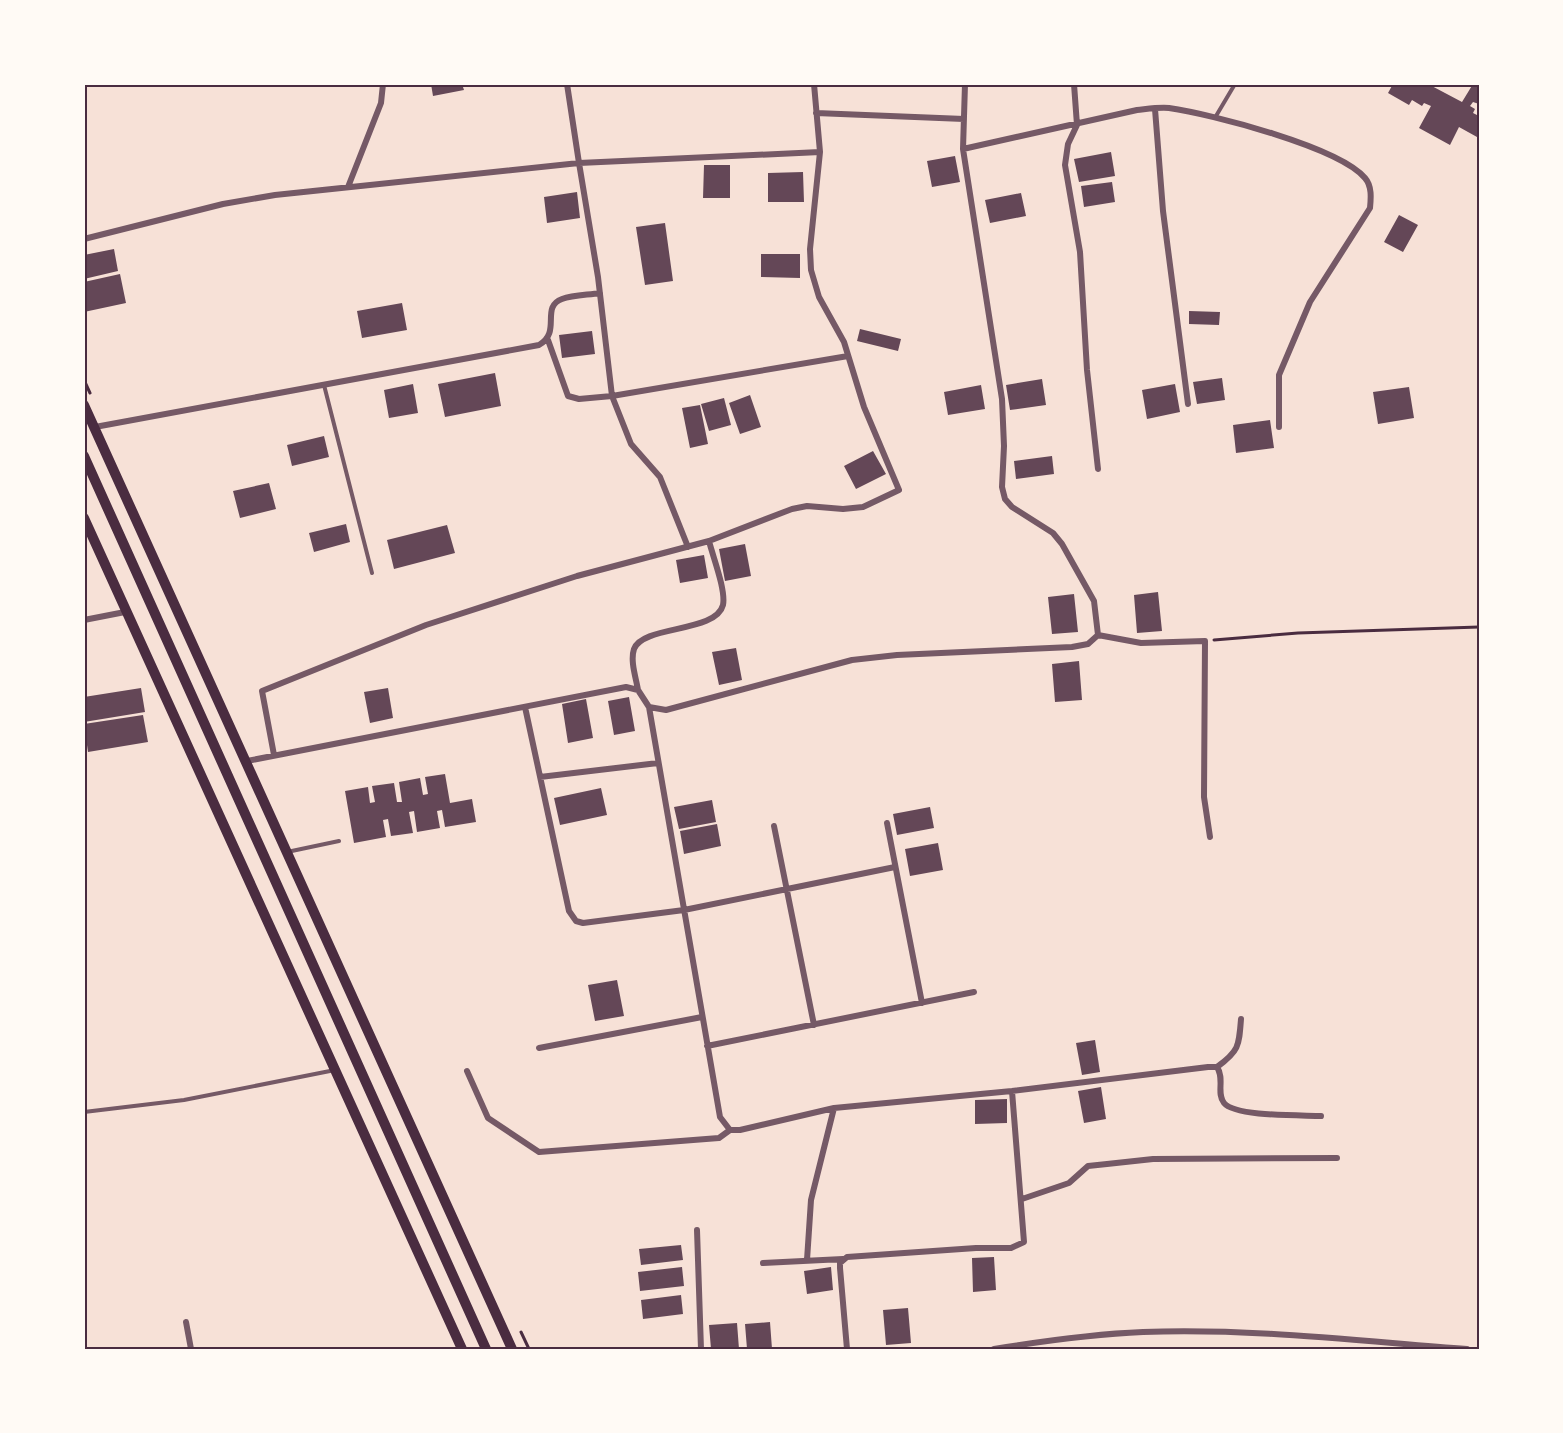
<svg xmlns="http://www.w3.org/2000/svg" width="1563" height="1433" viewBox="0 0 1563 1433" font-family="Merriweather,serif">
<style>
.building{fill:#644757}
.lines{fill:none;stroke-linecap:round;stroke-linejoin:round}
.path{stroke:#4a2c40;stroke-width:3}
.service{stroke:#755966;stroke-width:4}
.minor{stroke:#755966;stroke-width:6}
.primary{stroke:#4a2c40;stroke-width:10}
.neatline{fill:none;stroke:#4a2c40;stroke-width:2}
</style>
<rect width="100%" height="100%" fill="#f7e1d7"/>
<path class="building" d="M 431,84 L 462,84 L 464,90 L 433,96 Z
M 1393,84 L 1428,84 L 1462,102 L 1473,84 L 1479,84 L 1479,104 L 1473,102 L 1470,106 L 1475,109 L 1473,113 L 1479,116 L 1477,137 L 1459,127 L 1450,145 L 1419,128 L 1431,106 L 1424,103 L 1422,106 L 1412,100 L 1409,105 L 1388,93 Z
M 1111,152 L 1115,176 L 1079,182 L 1074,159 Z
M 955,156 L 960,182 L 932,187 L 927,161 Z
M 704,165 L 730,165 L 730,198 L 703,198 Z
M 803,172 L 804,202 L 768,202 L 768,173 Z
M 1112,182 L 1115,202 L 1084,207 L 1081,186 Z
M 577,192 L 580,218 L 547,223 L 544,197 Z
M 1021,193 L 1026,216 L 990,223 L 985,200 Z
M 1399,215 L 1418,225 L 1403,252 L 1384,242 Z
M 665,223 L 673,281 L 645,285 L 636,227 Z
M 114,249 L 118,271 L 84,279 L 84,255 Z
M 761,254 L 800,254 L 800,278 L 761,277 Z
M 120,274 L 126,303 L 84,312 L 84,282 Z
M 402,303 L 407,330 L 362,338 L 357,311 Z
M 1189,311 L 1220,312 L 1219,325 L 1189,324 Z
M 860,329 L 901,339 L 898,351 L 857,341 Z
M 592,331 L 595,354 L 562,358 L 559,335 Z
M 495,373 L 501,406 L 445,417 L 438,384 Z
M 1222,378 L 1225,400 L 1197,404 L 1193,382 Z
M 1042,379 L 1046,405 L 1010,410 L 1006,385 Z
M 413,384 L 418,413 L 389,418 L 384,390 Z
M 1175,384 L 1180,412 L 1147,419 L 1142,390 Z
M 981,385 L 985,409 L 948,415 L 944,392 Z
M 1409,387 L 1414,418 L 1378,424 L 1373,392 Z
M 750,395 L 761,427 L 740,434 L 729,403 Z
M 724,398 L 731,425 L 709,431 L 701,404 Z
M 700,405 L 708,444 L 690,448 L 682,408 Z
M 1270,420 L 1274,448 L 1236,453 L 1233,425 Z
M 324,436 L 329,457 L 292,466 L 287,445 Z
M 873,451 L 886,474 L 856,489 L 844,466 Z
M 1052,456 L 1054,474 L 1016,479 L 1014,461 Z
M 269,483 L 276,509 L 240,518 L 233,491 Z
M 346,524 L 350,542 L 314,552 L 309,533 Z
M 447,525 L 455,553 L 394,569 L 387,540 Z
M 745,544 L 751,576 L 725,581 L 719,549 Z
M 704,555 L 708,578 L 680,583 L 676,560 Z
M 1158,592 L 1162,631 L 1137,633 L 1134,595 Z
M 1074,594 L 1078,632 L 1052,634 L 1048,597 Z
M 736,648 L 742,680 L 719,685 L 712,652 Z
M 1079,661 L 1082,700 L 1055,702 L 1052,664 Z
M 141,688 L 145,712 L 84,722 L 84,697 Z
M 388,688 L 393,718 L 370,723 L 364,692 Z
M 629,697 L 635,731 L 614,735 L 608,701 Z
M 586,699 L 593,738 L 568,743 L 562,704 Z
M 143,715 L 148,742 L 88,752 L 84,724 Z
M 445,774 L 450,803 L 472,799 L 476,822 L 445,827 L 442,810 L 437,811 L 440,828 L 417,832 L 414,811 L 409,812 L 413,833 L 391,836 L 388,819 L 383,820 L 386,837 L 354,843 L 345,791 L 368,787 L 370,803 L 375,802 L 372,786 L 394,783 L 397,802 L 402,802 L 399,782 L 420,778 L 423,795 L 428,794 L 425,777 Z
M 601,788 L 607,815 L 560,825 L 554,798 Z
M 712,800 L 716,822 L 679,829 L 674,807 Z
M 930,807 L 934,828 L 897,835 L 893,814 Z
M 717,824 L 721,846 L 684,854 L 680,831 Z
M 938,843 L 943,870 L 910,876 L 905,849 Z
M 617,980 L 624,1016 L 595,1021 L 588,985 Z
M 1095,1040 L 1100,1072 L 1082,1075 L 1076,1043 Z
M 1101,1087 L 1106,1119 L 1084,1123 L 1078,1091 Z
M 1007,1099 L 1007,1123 L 975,1124 L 975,1100 Z
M 681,1245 L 683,1260 L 641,1265 L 639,1249 Z
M 994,1257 L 996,1290 L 973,1292 L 972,1258 Z
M 682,1267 L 684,1286 L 640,1291 L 638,1272 Z
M 831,1267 L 833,1290 L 807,1294 L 804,1271 Z
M 681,1295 L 683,1314 L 643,1319 L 641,1300 Z
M 908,1308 L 911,1343 L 886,1345 L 883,1310 Z
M 770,1322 L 772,1349 L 747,1349 L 745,1324 Z
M 737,1323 L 739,1349 L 711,1349 L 709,1325 Z"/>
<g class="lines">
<path class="path" d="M 84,380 L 90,393
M 1214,640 L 1298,633 L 1479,627
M 521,1332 L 529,1349"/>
<path class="service" d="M 1216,116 L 1235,84
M 324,385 L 372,573
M 287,852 L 339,841
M 84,1112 L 184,1100 L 335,1070"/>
<path class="minor" d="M 567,84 L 579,163 L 820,152 L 814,84
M 1074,84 L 1077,125 L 1068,144 L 1065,165 L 1080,252 L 1087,370 L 1098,469
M 1155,109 L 1163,211 L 1188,404
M 816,113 L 964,119
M 963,149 L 965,84
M 348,187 L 381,103 L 383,84
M 84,239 L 223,204 L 275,195 L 579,163 L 598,277 L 612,396 L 631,444 L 660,477 L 688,547
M 548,340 L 568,396 L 579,399 L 612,396 L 848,356
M 95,427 L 539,345 C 562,332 540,307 562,299 C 573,295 588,295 600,293
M 84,620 L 125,612
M 1098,635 L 1141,643 L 1205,641 L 1204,797 L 1210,837
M 638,690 C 636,678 630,661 634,649 C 643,625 716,633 723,605 C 726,590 713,557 709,541
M 525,707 L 569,911 L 576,921 L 583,923 L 684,910 L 895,867
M 649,707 L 720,1117 L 730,1130 L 740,1130 L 834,1108 L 1012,1091 L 1208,1067 L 1217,1067 C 1225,1079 1216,1093 1224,1103 C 1235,1117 1303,1115 1321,1116
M 274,755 L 262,691 L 426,625 L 577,576 L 709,541 L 792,509 L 807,506 L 843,509 L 863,507 L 899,490 L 864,407 L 844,342 L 819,297 L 811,270 L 810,249 L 820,152
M 247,761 L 626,687 L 638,690 L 649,707 L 666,710 L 852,660 L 897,655 L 1072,647 L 1088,644 L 1098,635 L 1094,601 L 1062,544 L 1053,533 L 1012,507 L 1005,499 L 1002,487 L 1004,446 L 1002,399 L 963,149 L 1137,110 C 1147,109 1159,107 1169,108 C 1211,114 1339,147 1365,178 C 1372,186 1371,198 1370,208 L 1310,302 L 1279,375 L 1279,427
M 540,777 L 658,763
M 887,823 L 922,1003
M 774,826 L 814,1025
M 707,1046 L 974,992
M 539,1048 L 702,1017
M 1217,1067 C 1239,1051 1239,1046 1241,1019
M 467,1071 L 488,1118 L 539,1152 L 719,1138 L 730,1130
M 1022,1199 L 1069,1183 L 1088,1166 L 1107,1164 L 1153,1159 L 1337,1158
M 697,1230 L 701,1349
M 807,1260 L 811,1200 L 834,1108
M 763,1263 L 843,1259
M 186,1322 L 191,1349
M 847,1349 L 840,1268 L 840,1263 L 847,1257 L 976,1248 L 1011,1248 L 1024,1242 L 1012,1091
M 994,1349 C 1043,1341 1093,1334 1143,1332 C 1251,1328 1360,1341 1467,1349"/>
<path class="primary" d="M 84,405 L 512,1349
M 84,456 L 486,1349
M 84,518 L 462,1349"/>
</g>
<rect width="1563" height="1433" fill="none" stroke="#fffaf5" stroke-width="171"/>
<rect x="86" y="86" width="1392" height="1262" class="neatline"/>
</svg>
